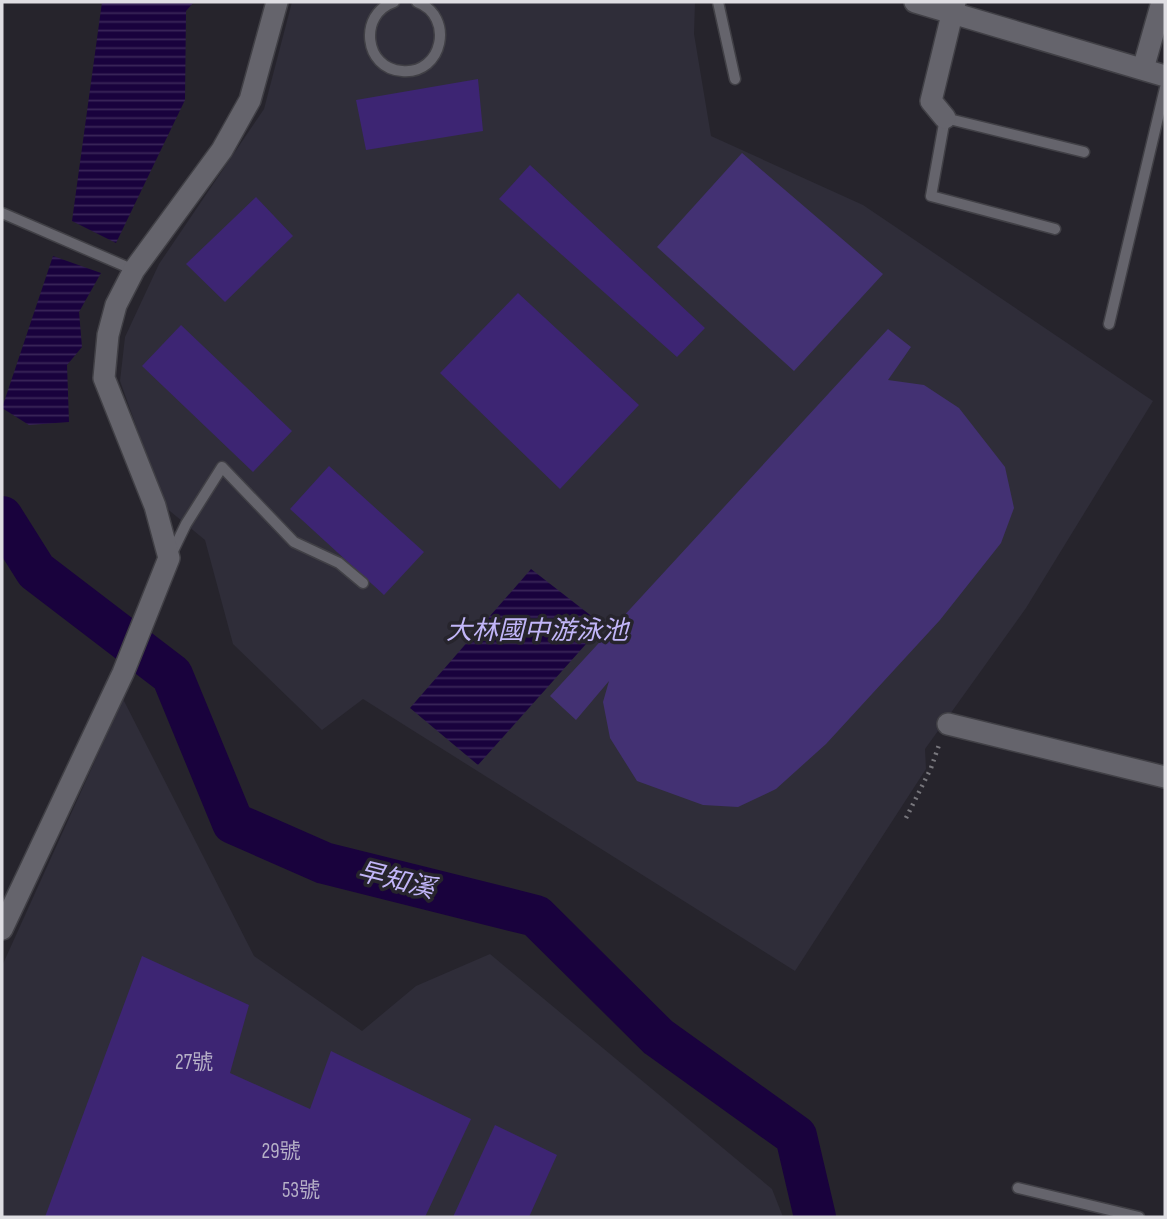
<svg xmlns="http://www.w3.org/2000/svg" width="1167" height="1219" viewBox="0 0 1167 1219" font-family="'Sofia Sans Condensed','Noto Sans TC',sans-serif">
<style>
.built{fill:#2f2d39}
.pitch{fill:#433173}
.water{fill:url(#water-rules)}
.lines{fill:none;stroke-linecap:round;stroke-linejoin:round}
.river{stroke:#19023d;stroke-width:42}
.building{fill:#3d2573}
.service-casing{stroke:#414046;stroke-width:13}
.minor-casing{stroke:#414046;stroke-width:24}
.path{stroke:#78777d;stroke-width:4.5;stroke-dasharray:2 5;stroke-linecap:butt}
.service{stroke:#65646c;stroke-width:10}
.minor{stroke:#65646c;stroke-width:21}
.labels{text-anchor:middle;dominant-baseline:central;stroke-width:7;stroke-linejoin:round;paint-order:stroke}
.number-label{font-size:21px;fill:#b6b0c7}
.water-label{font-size:26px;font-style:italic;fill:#c2b6f9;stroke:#26242c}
</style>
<defs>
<pattern id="water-rules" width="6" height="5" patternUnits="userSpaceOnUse" patternTransform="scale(1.75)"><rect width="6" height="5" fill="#19023d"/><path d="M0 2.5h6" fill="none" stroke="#3a2659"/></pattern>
</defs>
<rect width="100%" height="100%" fill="#26242c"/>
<path class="built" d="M 292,2 L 695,2 L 694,34 L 711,136 L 863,205 L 1153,401 L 1026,608 L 925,749 L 926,769 L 795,971 L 363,699 L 322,730 L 233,644 L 205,540 L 165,507 L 120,381 L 125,337 L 159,264 L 264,109 Z
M 123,699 L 254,956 L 362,1031 L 416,986 L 490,954 L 772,1189 L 783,1217 L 2,1217 L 2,966 Z"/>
<path class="pitch" d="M 742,153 L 883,274 L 794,371 L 657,247 Z
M 888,329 L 911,347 L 888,380 L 924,385 L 959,408 L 1005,467 L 1014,508 L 1001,543 L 940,620 L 826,744 L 776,789 L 738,807 L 703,805 L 637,781 L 610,738 L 603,702 L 609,681 L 576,720 L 550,696 Z"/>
<path class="water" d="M 102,2 L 194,2 L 186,11 L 185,100 L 116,243 L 72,221 Z
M 53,256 L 101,273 L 79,312 L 82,347 L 67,365 L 69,422 L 29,425 L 2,408 Z
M 531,569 L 603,625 L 478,765 L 410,708 Z"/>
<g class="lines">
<path class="river" d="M 2,517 L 36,571 L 172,675 L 233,823 L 324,863 L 536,916 L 658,1037 L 796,1136 L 815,1217"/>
</g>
<path class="building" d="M 478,79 L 483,131 L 366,150 L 356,100 Z
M 530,165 L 705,328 L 677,357 L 499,199 Z
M 256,197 L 293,236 L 225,302 L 186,264 Z
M 518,293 L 639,405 L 560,489 L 440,373 Z
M 181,325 L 292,431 L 253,472 L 142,366 Z
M 329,466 L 424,552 L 384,595 L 290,509 Z
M 142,956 L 249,1005 L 230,1073 L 310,1109 L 331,1051 L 471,1119 L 425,1217 L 45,1217 Z
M 495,1125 L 557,1155 L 529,1217 L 453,1217 Z"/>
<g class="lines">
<g class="service-casing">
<path id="service" d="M 394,2 C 358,14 364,69 402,71 C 443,75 455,16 417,2
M 718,2 L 735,79
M 2,213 L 134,270
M 1055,229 L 931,196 L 945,118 L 1084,152
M 1109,324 L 1165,88
M 171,555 L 186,524 L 222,467 L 294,542 L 339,563 L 363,583
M 1018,1188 L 1139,1217"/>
</g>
<g class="minor-casing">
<path id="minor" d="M 915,2 L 1165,76
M 1143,69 L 1162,2
M 945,118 L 931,101 L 955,2
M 948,724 L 1165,777
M 2,929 L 123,673 L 169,558 L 155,506 L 104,378 L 108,335 L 116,305 L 134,270 L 222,150 L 250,100 L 277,2"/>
</g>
<path class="path" d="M 906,818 L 931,768 L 940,742"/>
<use href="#service" class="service"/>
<use href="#minor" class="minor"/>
</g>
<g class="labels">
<g class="number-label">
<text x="194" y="1062">27號</text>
<text x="281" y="1151">29號</text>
<text x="301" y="1190">53號</text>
</g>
<g class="water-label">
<text x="537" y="631">大林國中游泳池</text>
<text transform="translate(396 881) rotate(14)">早知溪</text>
</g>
</g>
<rect width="1167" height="1219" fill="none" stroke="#dfdee3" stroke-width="7"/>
</svg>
